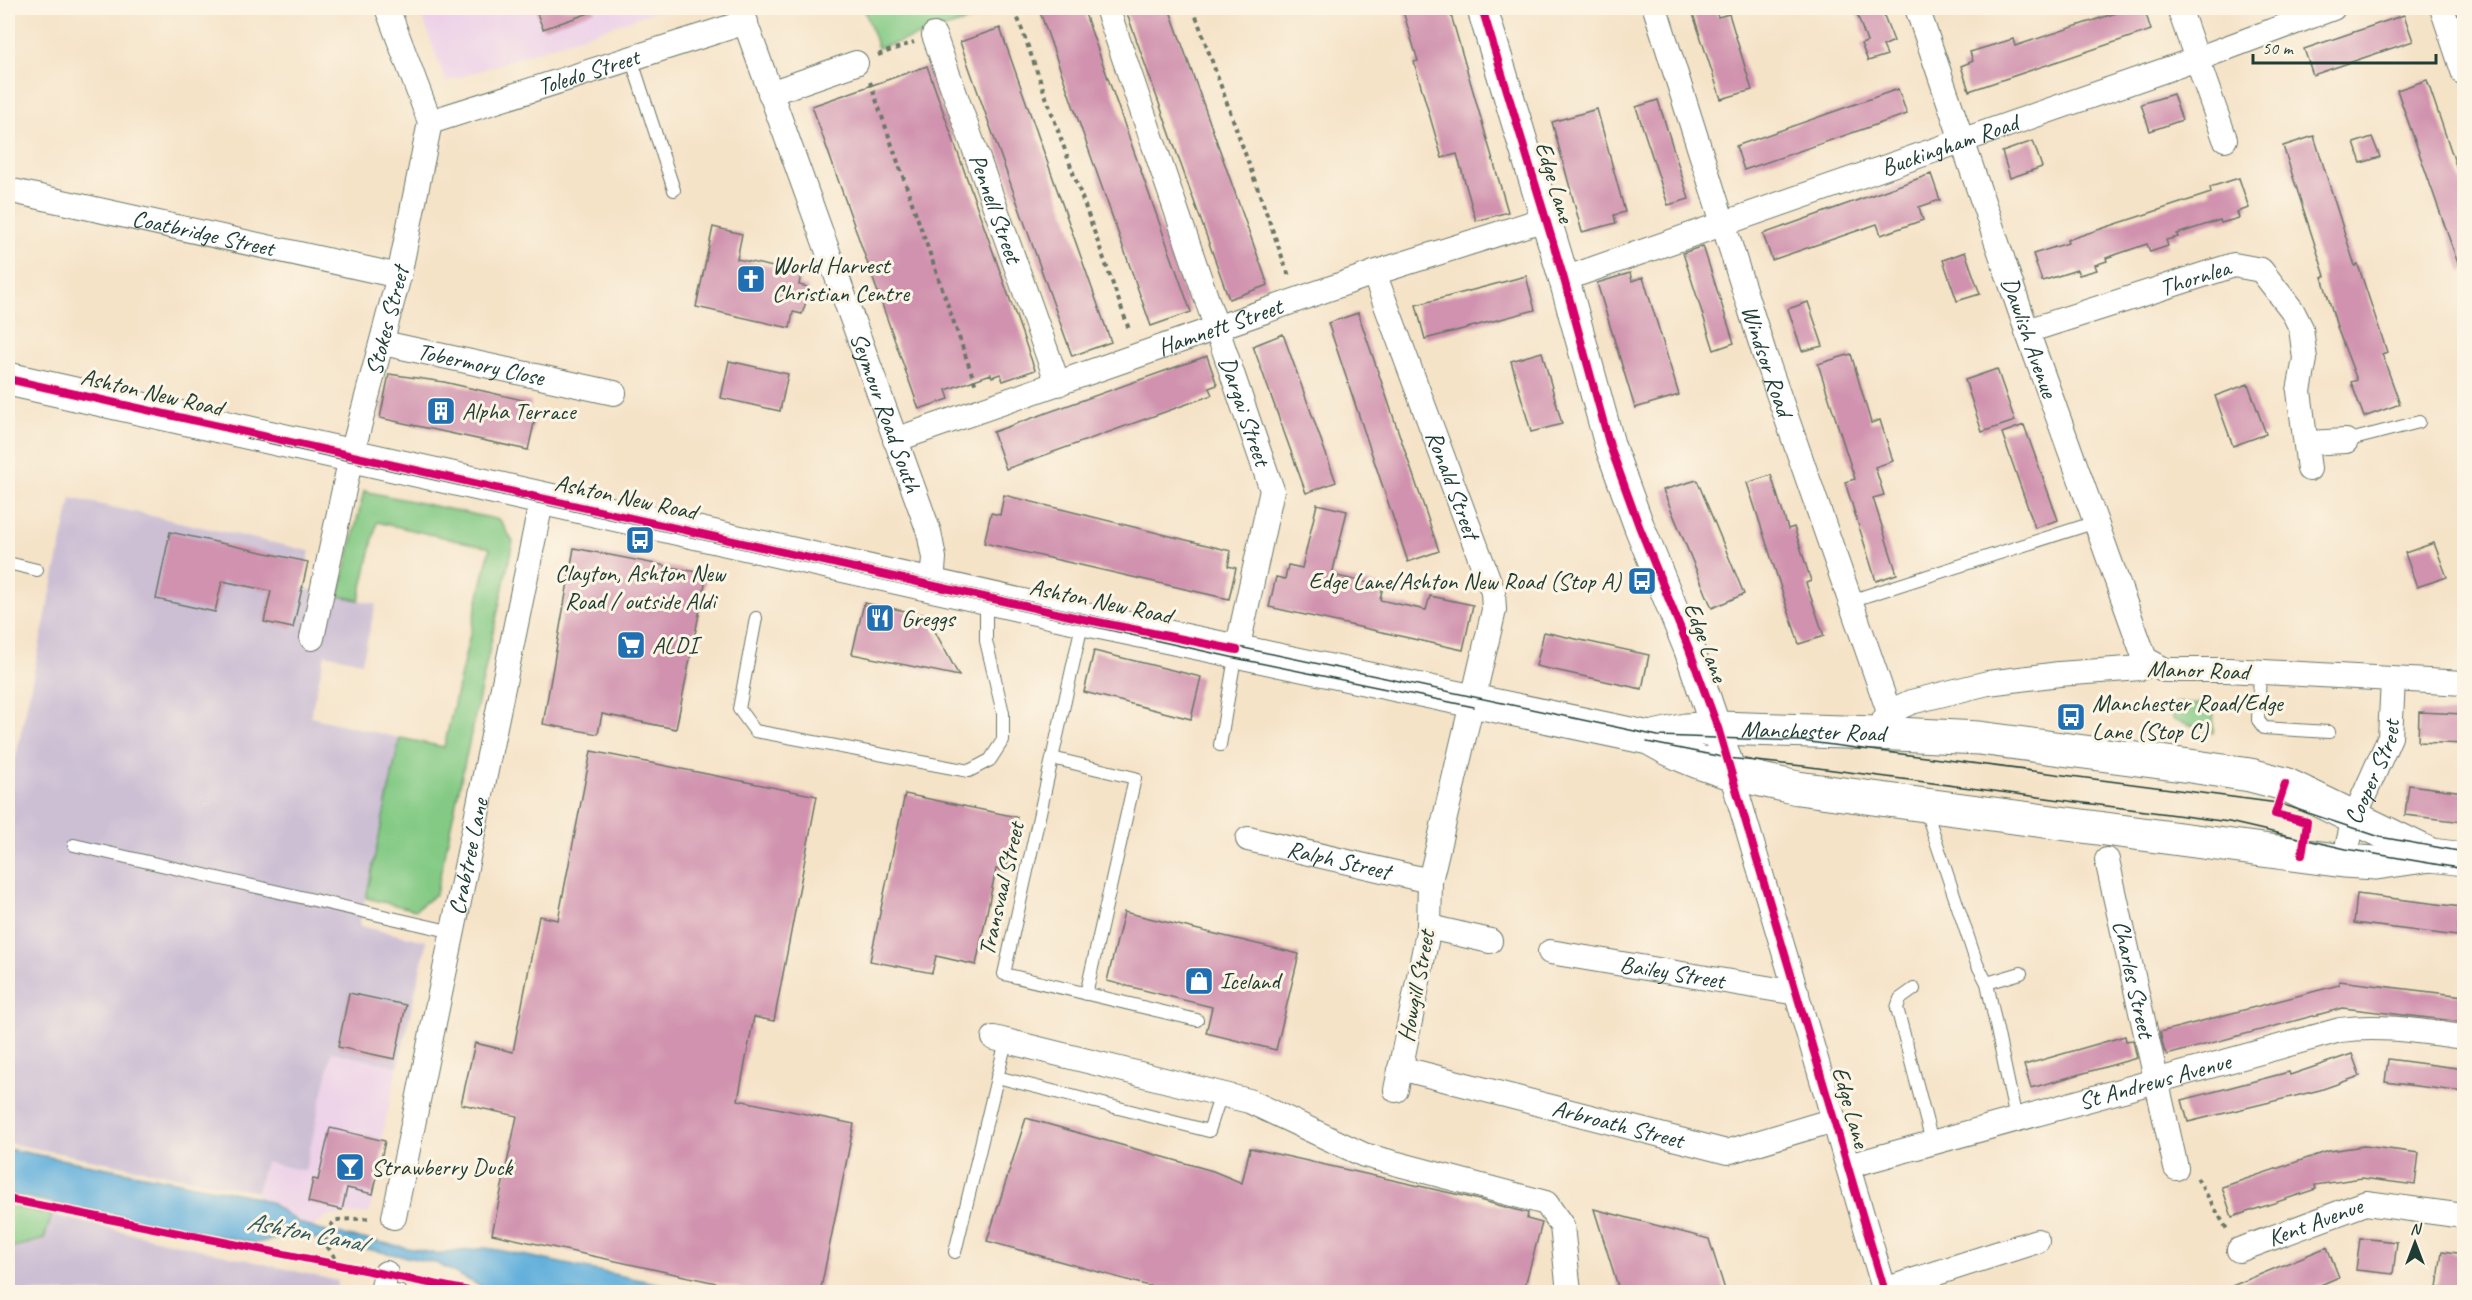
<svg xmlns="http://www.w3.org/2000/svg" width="2472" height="1300" viewBox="0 0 2472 1300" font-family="Caveat,sans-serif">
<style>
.built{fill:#edd1e9}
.industrial{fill:#ccbfd4}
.green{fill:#84ca85;stroke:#52845c;stroke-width:1.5}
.water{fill:#63b0dc;stroke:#417688;stroke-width:1.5}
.building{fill:#d092ae}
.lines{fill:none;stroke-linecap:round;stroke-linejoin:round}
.service-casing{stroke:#6a7768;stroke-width:14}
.minor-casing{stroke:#6a7768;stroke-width:26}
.tertiary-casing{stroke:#6a7768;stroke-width:32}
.primary-casing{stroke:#6a7768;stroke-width:35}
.path{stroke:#6a7768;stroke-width:4;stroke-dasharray:4.5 4.5;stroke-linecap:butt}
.service{stroke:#fff;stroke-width:12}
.minor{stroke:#fff;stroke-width:24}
.tertiary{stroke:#fff;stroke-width:30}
.primary{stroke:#fff;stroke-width:33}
.tram{stroke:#1f3d34;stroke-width:1.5}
.cycleway-casing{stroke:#fcf5e5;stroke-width:11}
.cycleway{stroke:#d6006c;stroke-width:8}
.labels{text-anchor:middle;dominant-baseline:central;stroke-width:6;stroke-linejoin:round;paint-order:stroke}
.street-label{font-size:24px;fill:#1f3d34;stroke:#fcf5e5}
.poi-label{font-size:24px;fill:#1f3d34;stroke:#fcf5e5;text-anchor:start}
.water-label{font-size:26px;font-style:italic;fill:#305a5e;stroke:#fcf5e5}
</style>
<rect width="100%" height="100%" fill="#fcf5e5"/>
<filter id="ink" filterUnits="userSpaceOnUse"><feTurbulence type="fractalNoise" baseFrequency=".0167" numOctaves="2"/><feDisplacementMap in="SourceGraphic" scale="12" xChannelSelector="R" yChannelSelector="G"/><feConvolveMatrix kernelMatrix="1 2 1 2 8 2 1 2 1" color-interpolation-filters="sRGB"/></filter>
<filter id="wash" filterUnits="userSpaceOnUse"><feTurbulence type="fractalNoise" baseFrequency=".008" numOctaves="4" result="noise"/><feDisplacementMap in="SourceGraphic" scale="24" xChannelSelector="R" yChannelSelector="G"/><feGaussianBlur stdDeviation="1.35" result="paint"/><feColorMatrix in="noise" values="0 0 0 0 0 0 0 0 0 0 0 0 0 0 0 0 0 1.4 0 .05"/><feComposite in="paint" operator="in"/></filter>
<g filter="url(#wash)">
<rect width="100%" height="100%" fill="#f5e3c8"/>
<path class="built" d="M 419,8 L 666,8 L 446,82 Z
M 332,1051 L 398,1066 L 381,1140 L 385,1141 L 369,1213 L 327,1216 L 312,1228 L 298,1222 L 269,1202 L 256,1198 L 265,1162 L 305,1170 Z"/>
<path class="industrial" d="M 71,498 L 310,551 L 302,588 L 376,604 L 362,662 L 325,654 L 310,717 L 400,738 L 359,926 L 427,941 L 398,1066 L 332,1052 L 305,1171 L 265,1162 L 257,1192 L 8,1143 L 8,847 L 13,810 L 8,808 L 8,793 Z
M 52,1215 L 338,1281 L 336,1292 L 8,1292 L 8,1249 L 44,1239 Z"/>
<path class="green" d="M 864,8 L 1011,8 L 878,48 Z
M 364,491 L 500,520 L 513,542 L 436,894 L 415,910 L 366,898 L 400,738 L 444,747 L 490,548 L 377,522 L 359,600 L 339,596 Z
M 2176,703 L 2214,704 L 2213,733 L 2173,719 L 2170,712 Z
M 8,1206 L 52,1215 L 44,1239 L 8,1249 Z"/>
<path class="water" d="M 8,1149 L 247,1195 L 269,1202 L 298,1222 L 318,1230 L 438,1254 L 486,1248 L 508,1252 L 698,1292 L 512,1292 L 480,1286 L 436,1263 L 317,1239 L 292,1236 L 255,1243 L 8,1194 Z"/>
<g id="blocks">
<path class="building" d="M 535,8 L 594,8 L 595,11 L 543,29 Z
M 1052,8 L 1083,8 L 1191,312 L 1151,326 L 1040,12 Z
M 1125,8 L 1169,8 L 1268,285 L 1229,299 Z
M 1402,8 L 1449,8 L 1508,212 L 1476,221 L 1457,154 L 1442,158 L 1414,62 L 1418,61 Z
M 1691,8 L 1715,8 L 1718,17 L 1729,14 L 1752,90 L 1721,99 Z
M 1855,8 L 1881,8 L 1894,41 L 1883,46 L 1887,55 L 1868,61 L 1861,44 L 1867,42 Z
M 2114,8 L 2144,8 L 2151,30 L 1969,91 L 1961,66 L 1973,61 L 1970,52 L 2013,39 L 2015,46 L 2116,13 Z
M 2404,15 L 2413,41 L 2313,75 L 2304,49 Z
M 1000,28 L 1111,342 L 1072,356 L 960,42 Z
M 927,66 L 1035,370 L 1003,381 L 1000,374 L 992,377 L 991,374 L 946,390 L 949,399 L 919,409 L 812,106 Z
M 2427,80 L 2464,189 L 2464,271 L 2461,272 L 2397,90 Z
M 1898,89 L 1907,114 L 1744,170 L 1736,146 Z
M 2173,94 L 2182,120 L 2150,131 L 2141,104 Z
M 1658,100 L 1689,199 L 1668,205 L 1636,107 Z
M 1597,109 L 1625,212 L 1614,215 L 1616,223 L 1582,232 L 1552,122 Z
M 2314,136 L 2355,266 L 2358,265 L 2387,352 L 2382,354 L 2400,404 L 2364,417 L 2351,382 L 2357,380 L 2338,330 L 2322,277 L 2325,276 L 2283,146 Z
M 2372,137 L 2380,157 L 2361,163 L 2354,143 Z
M 2033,141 L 2042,167 L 2010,178 L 2002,152 Z
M 1931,174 L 1940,200 L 1919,207 L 1923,220 L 1881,235 L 1877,224 L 1772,260 L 1763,234 Z
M 2239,178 L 2249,208 L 2237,212 L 2239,218 L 2221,223 L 2220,220 L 2177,234 L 2178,237 L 2166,240 L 2168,246 L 2150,252 L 2147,244 L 2106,258 L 2107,261 L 2095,265 L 2097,270 L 2079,275 L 2077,270 L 2042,281 L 2033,254 L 2068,243 L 2067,240 L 2211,193 L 2210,187 Z
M 713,227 L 742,234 L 737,259 L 801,273 L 799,285 L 808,287 L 805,305 L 802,314 L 793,312 L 790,328 L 696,307 Z
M 1703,246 L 1734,343 L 1714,350 L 1683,253 Z
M 1965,252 L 1980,294 L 1957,301 L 1943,260 Z
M 1630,273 L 1632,281 L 1643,277 L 1679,395 L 1635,408 L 1597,283 Z
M 1526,276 L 1535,310 L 1425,339 L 1416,305 Z
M 1808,302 L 1823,346 L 1802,351 L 1788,309 Z
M 1358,313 L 1439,551 L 1408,562 L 1328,323 Z
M 1283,334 L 1336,482 L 1306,493 L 1253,346 Z
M 1542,352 L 1562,424 L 1531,432 L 1511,361 Z
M 1851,354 L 1871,423 L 1880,420 L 1893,461 L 1875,467 L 1884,495 L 1873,498 L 1897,574 L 1876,581 L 1845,482 L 1855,479 L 1818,364 Z
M 1207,356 L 1217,385 L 1209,388 L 1212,395 L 1006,469 L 993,432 Z
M 729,361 L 788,374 L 780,411 L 721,398 Z
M 1997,369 L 2015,421 L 1982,432 L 1965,380 Z
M 389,374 L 444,382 L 531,402 L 528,418 L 535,419 L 528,450 L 380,418 Z
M 2248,384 L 2266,434 L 2233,446 L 2215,396 Z
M 2024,425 L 2058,520 L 2035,528 L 2002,433 Z
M 1771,475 L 1788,529 L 1794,527 L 1811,581 L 1806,583 L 1824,636 L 1799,644 L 1747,483 Z
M 1697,480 L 1744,594 L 1712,608 L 1663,490 Z
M 1004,495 L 1231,551 L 1228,566 L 1236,568 L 1229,599 L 984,543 L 991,513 L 1000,515 Z
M 1317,504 L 1347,511 L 1332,575 L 1383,586 L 1380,600 L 1426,610 L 1430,596 L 1473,605 L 1463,650 L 1269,607 L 1276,577 L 1285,579 L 1288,565 L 1302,568 Z
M 170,532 L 308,562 L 293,628 L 264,622 L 271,591 L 222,581 L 215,612 L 156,599 Z
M 2434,543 L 2447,577 L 2417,587 L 2405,553 Z
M 574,548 L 707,574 L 676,729 L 602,714 L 598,734 L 543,724 Z
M 864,603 L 926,615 L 959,676 L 852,654 Z
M 1544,632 L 1649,655 L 1642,689 L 1536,666 Z
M 1094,651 L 1201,677 L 1191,719 L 1084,692 Z
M 2419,712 L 2464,714 L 2464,744 L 2418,742 Z
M 591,751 L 817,796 L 774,1021 L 754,1017 L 738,1100 L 854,1124 L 820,1293 L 762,1293 L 492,1234 L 517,1116 L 461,1104 L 475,1043 L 513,1052 L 539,916 L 558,920 Z
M 2409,785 L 2464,792 L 2464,822 L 2405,815 Z
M 905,794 L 1017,817 L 1006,872 L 996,869 L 976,965 L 936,956 L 932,973 L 870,961 Z
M 2357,894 L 2461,907 L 2457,936 L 2354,923 Z
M 1124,912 L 1299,954 L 1276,1050 L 1206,1033 L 1212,1007 L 1107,981 Z
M 2339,981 L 2464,996 L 2464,1022 L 2343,1008 L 2167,1055 L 2164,1050 L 2160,1032 L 2339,985 Z
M 349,993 L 406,1005 L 395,1059 L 338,1047 Z
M 2125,1036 L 2126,1041 L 2133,1040 L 2137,1058 L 2031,1088 L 2024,1065 Z
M 2352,1054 L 2360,1076 L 2320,1090 L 2188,1122 L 2182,1100 L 2289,1072 L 2290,1075 Z
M 2388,1059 L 2464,1069 L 2464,1092 L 2385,1082 Z
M 1026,1118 L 1213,1171 L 1242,1183 L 1250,1148 L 1464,1196 L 1528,1213 L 1527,1219 L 1542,1223 L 1523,1293 L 1174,1293 L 987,1241 Z
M 330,1128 L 385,1141 L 373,1194 L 347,1188 L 342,1210 L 308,1202 L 313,1179 L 318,1180 Z
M 2364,1146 L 2419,1153 L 2415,1185 L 2362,1178 L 2315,1185 L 2316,1189 L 2232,1217 L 2222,1187 L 2329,1151 Z
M 1594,1209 L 1709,1239 L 1726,1293 L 1620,1293 Z
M 2360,1238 L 2397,1242 L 2393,1274 L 2356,1270 Z
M 2327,1247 L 2339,1277 L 2302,1293 L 2215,1293 Z
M 2442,1251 L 2464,1254 L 2464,1291 L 2437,1288 Z"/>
</g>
</g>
<g filter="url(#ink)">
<use href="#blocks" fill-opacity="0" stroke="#6a7768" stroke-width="1.5"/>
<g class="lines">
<g class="service-casing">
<path id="service" d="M 631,58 L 674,190
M 2346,441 L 2419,422
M 8,563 L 37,570
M 1850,601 L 2096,522
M 756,618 L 739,709 L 755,731 L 969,771 L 990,760 L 1003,740 L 1003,713 L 986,641 L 986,598
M 1083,620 L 1004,974 L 1197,1020
M 2260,672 L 2258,720 L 2264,728 L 2329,732
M 1220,745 L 1236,652
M 1052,758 L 1135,778 L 1086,994
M 1925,808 L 1977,964 L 1987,983
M 74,845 L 453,932
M 1914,989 L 1900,999 L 1897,1008 L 1932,1142
M 997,1077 L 1209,1131 L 1221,1094
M 2016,1119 L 1987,983 L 2021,973
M 955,1252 L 1006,1041
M 383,1289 L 401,1292"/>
</g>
<g class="minor-casing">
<g id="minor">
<path id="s1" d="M 740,8 L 929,532 L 934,558 L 932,583"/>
<path id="s2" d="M 1107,8 L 1272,490 L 1237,650"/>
<path id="s3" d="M 1655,8 L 1765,356 L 1889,712"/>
<path id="s4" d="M 1917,8 L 2027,331 L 2145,659 L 2165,670 L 2228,670 L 2464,683"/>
<path d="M 2179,8 L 2225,139"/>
<path d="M 2442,8 L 2464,74"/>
<path id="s5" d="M 934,35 L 1058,384"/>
<path d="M 770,93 L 856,63"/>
<path id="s6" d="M 430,122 L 746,22"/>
<path id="s7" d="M 8,190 L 399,276"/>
<path id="s8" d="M 1374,273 L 1493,592 L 1494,610 L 1430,881 L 1429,927 L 1396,1090"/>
<path id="s9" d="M 1564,279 L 2197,59 L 2333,8"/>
<path id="s10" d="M 2027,331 L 2234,265 L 2261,270 L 2292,310 L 2301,328 L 2305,359 L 2299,391 L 2309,469"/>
<path id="s11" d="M 383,343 L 614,393"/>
<path id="s12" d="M 895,440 L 1374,273 L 1545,219"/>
<path d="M 2307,443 L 2346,441"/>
<path id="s13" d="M 312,638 L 351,457 L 399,276 L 430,122 L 387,8"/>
<path d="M 1881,725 L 1889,712 L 1911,702 L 1988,683 L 2059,674 L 2141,668 L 2150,664"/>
<path d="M 1731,773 L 1885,1292"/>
<path id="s14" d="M 1248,839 L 1430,881"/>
<path id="s15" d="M 2107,860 L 2176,1168"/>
<path id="s16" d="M 2344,861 L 2354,818 L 2390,737 L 2393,681"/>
<path d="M 1429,927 L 1490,941"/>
<path id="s17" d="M 1550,952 L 1797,993"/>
<path d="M 994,1038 L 1249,1101 L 1364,1155 L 1546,1203 L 1562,1226 L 1569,1292"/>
<path id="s18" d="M 1400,1068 L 1727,1152 L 1834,1120"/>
<path id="s19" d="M 1848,1166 L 2340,1030 C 2382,1024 2423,1032 2464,1037"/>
<path id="s20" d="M 394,1217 L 542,498"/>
<path id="s21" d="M 2239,1250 L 2366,1203 L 2464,1216"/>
<path d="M 1884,1290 L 2037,1241"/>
<path d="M 382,1292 L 386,1273"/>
</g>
</g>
<g class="tertiary-casing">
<path id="tertiary" d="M 1482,8 L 1564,279 L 1610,446 L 1639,526 L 1689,649 L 1731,773"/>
</g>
<g class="primary-casing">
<g id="primary">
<path d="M 8,379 L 1083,619 L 1649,738 C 1699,768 1742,776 1798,788 L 2344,861 L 2376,863 L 2431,855 L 2464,859"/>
<path id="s22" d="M 1649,738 L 1686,730 L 1718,728 L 1876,733 L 1979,738 L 2190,766 L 2250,775 L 2285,784 L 2431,855"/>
</g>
</g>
<path class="path" d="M 1193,8 L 1290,279
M 1015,10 L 1130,332
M 878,55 L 914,42
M 870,82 L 976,386
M 2197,1178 L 2228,1231
M 340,1265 L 325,1243 L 327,1229 L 336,1220 L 371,1218"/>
<use href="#service" class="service"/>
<use href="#minor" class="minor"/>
<use href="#tertiary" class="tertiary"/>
<use href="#primary" class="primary"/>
<path class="tram" d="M 8,375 L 1084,614 L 1658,736 L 1802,741 L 2278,803 L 2380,837 L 2464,852
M 246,438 L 1235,658 L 1474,707
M 1647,742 L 1727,758 L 1803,766 L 2229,822 L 2346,849 L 2464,869"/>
<g class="cycleway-casing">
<path id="cycleway" d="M 1482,8 L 1564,279 L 1610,446 L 1639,526 L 1689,649 L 1718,728 L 1885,1292
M 8,379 L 1083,619 L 1237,650
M 2285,784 L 2275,814 L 2307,822 L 2302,855
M 8,1199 L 474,1292"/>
</g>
<use href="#cycleway" class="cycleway"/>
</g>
</g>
<defs>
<g id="church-square" transform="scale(1.5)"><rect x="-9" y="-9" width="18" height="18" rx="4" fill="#1f6fb2" stroke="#fcf5e5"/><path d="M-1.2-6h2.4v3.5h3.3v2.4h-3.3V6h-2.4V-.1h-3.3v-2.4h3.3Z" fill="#fff"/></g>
<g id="building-square" transform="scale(1.5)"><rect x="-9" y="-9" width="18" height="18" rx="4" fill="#1f6fb2" stroke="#fcf5e5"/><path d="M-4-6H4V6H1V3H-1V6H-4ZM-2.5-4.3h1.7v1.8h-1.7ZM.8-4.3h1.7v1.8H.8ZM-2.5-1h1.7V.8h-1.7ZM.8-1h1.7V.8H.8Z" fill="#fff"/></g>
<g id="bus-square" transform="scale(1.5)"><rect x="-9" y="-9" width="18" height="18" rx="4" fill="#1f6fb2" stroke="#fcf5e5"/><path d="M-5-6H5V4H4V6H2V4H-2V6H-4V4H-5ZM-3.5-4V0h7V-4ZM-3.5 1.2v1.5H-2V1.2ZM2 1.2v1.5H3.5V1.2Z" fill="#fff"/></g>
<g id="restaurant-square" transform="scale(1.5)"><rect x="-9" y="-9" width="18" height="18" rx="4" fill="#1f6fb2" stroke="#fcf5e5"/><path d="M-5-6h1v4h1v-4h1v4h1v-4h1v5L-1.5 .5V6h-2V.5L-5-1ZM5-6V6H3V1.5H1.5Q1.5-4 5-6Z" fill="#fff"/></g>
<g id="supermarket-square" transform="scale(1.5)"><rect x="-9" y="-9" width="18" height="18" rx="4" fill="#1f6fb2" stroke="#fcf5e5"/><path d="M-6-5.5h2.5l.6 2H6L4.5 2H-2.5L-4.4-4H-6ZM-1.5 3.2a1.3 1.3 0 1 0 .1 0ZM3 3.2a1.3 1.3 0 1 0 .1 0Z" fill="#fff"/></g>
<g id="shop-square" transform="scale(1.5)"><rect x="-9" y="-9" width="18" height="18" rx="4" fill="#1f6fb2" stroke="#fcf5e5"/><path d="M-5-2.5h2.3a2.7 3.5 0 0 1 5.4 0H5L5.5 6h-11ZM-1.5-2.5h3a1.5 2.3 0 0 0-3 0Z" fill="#fff"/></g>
<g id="bar-square" transform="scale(1.5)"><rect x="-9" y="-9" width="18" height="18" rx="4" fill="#1f6fb2" stroke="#fcf5e5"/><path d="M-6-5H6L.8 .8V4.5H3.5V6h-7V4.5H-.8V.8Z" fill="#fff"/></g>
</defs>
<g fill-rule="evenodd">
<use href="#church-square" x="751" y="279"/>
<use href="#building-square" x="441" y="411"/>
<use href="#bus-square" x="640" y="540"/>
<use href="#bus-square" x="1642" y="581"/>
<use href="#restaurant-square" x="880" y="618"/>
<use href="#supermarket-square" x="631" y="645"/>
<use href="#bus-square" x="2071" y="717"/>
<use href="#shop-square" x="1199" y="981"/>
<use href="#bar-square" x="350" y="1167"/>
</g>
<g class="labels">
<g class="street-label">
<text stroke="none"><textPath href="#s6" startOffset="166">Toledo Street</textPath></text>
<text stroke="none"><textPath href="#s9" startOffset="408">Buckingham Road</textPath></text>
<text transform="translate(1555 182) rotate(73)">Edge Lane</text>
<text stroke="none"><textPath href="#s5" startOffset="184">Pennell Street</textPath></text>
<text stroke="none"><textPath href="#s7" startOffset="200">Coatbridge Street</textPath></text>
<text stroke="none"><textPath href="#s10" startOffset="176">Thornlea</textPath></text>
<text stroke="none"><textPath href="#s13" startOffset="326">Stokes Street</textPath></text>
<text stroke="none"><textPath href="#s12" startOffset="344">Hamnett Street</textPath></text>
<text stroke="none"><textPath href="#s4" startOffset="348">Dawlish Avenue</textPath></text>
<text stroke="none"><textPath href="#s3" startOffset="370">Windsor Road</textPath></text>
<text stroke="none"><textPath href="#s11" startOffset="100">Tobermory Close</textPath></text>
<text transform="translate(152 392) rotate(13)">Ashton New Road</text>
<text stroke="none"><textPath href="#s2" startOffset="426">Dargai Street</textPath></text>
<text stroke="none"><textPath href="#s1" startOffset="430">Seymour Road South</textPath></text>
<text stroke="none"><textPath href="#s8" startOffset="226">Ronald Street</textPath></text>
<text transform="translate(626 497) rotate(12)">Ashton New Road</text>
<text transform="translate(1101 601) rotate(12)">Ashton New Road</text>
<text transform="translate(1706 642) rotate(69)">Edge Lane</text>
<text transform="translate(2198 670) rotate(2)">Manor Road</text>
<text stroke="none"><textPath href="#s22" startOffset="165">Manchester Road</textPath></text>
<text stroke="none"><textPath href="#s16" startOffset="94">Cooper Street</textPath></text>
<text stroke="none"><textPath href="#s20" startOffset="368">Crabtree Lane</textPath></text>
<text stroke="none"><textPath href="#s14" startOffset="93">Ralph Street</textPath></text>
<text transform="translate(1001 889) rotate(-77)">Transvaal Street</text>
<text stroke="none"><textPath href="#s17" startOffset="124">Bailey Street</textPath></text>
<text stroke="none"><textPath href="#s15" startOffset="122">Charles Street</textPath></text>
<text transform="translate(1416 986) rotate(-79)">Howgill Street</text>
<text stroke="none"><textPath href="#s19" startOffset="318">St Andrews Avenue</textPath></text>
<text transform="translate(1851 1107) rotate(74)">Edge Lane</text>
<text stroke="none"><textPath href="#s18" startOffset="225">Arbroath Street</textPath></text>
<text stroke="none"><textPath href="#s21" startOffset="81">Kent Avenue</textPath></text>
</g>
<g class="poi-label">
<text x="772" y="265">World Harvest<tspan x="772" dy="28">Christian Centre</tspan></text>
<text x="462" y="411">Alpha Terrace</text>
<text x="640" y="573" text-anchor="middle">Clayton, Ashton New<tspan x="640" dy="28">Road / outside Aldi</tspan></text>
<text x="1621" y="581" text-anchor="end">Edge Lane/Ashton New Road (Stop A)</text>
<text x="901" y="618">Greggs</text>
<text x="652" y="645">ALDI</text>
<text x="2092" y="703">Manchester Road/Edge<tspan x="2092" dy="28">Lane (Stop C)</tspan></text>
<text x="1220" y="981">Iceland</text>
<text x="371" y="1167">Strawberry Duck</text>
</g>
<g class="water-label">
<text transform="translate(306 1232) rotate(11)">Ashton Canal</text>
</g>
</g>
<rect width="2472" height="1300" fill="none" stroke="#fcf5e5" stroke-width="30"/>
<g transform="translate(2415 1243)" stroke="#fcf5e5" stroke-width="4.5" paint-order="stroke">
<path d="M0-4.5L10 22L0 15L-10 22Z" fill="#1f3d34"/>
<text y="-9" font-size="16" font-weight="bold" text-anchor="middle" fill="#1f3d34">N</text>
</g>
<path d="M2253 54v9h183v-9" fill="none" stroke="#1f3d34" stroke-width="3"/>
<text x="2262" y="54" font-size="18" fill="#1f3d34" stroke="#fcf5e5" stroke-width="4.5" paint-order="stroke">50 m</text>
</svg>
